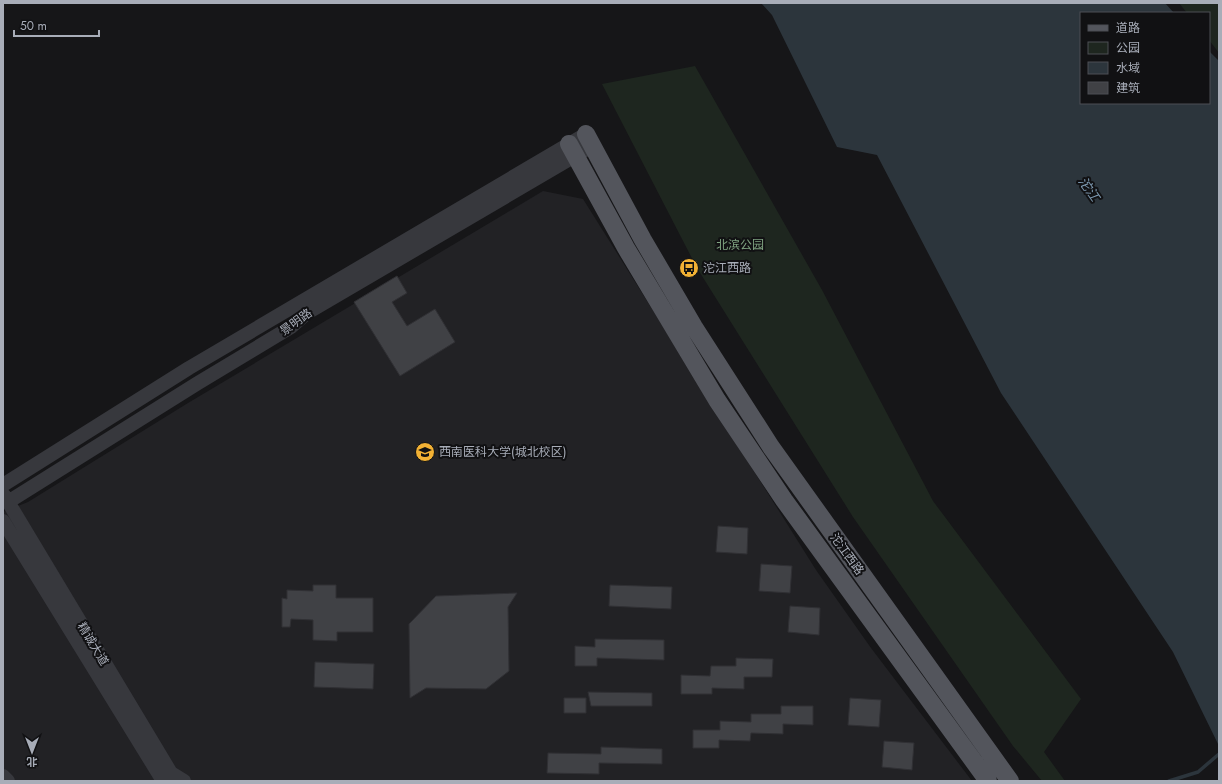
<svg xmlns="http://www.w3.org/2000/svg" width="1222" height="784" viewBox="0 0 1222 784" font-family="Jost,'Noto Sans SC',sans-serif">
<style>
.built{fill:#222225}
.green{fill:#1e261f}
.water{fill:#2c353c}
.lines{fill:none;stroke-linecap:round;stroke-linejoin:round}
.stream{stroke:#2c353c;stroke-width:3.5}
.building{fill:#404145;stroke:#303034}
.minor{stroke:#37383d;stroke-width:14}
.major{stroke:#53555c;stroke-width:18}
.labels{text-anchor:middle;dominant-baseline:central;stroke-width:4;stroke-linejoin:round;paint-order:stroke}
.park-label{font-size:12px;fill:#7fa381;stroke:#111113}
.poi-label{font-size:12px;fill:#a8adb8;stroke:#111113;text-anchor:start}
.street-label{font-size:12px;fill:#a8adb8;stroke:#111113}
.water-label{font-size:13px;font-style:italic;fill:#7f9bb3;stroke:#111113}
</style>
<rect width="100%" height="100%" fill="#161618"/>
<path class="built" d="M 543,191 L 583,199 L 816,570 L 871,648 L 972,781 L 3,781 L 3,512 L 28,502 L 188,403 Z"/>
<path class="green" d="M 1179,3 L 1219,3 L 1219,53 L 1209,40 L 1209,13 L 1187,13 Z
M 695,66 L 822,290 L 933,501 L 1081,699 L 1044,752 L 1065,781 L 1042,781 L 1013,746 L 853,517 L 697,268 L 602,84 Z"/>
<path class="water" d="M 761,3 L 1165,3 L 1174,13 L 1081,13 L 1081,103 L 1209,103 L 1209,51 L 1219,61 L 1219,746 L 1173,652 L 1001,393 L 877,155 L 837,147 L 772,15 Z"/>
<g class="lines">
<path class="stream" d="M 1169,781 L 1198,772 L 1219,754"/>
</g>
<path class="building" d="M 397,276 L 407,293 L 392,302 L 407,326 L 435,309 L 455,342 L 400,376 L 354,302 Z
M 718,526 L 748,528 L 747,554 L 716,552 Z
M 761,564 L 792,566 L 790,593 L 759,591 Z
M 313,585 L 336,585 L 336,598 L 373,598 L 373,632 L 337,632 L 337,641 L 313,640 L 313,620 L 291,619 L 290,627 L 282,627 L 282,598 L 287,599 L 287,590 L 313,591 Z
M 610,585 L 672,587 L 671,609 L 609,606 Z
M 517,593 L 508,607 L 509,671 L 486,689 L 426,688 L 410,698 L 409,624 L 436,596 Z
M 790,606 L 820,608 L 819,635 L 788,632 Z
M 595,639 L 664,640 L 664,660 L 597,658 L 597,666 L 575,666 L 575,646 L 595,647 Z
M 736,658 L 773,659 L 772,677 L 744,677 L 744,689 L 712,688 L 712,694 L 681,694 L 681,675 L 710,676 L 711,666 L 736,666 Z
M 315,662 L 374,664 L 373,689 L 314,687 Z
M 588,692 L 652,693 L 652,706 L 591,706 Z
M 564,698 L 586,698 L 586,713 L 564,713 Z
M 850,698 L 881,700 L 879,727 L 848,725 Z
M 781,706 L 813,706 L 813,725 L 783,724 L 783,734 L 751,733 L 750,741 L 719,740 L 719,748 L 693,748 L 693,730 L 720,730 L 720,721 L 751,722 L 751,714 L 781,714 Z
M 884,741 L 914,743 L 912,770 L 882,767 Z
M 601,747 L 662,749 L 662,764 L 599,763 L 599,774 L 547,773 L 548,753 L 601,754 Z"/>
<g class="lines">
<path class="minor" d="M 3,485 L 189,368 L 586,134
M 4,495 L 171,773 L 184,781
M 3,501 L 8,502 L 198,383 L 291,327 L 307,313 L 592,146
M 3,521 L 163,781
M 3,776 L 8,781"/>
<path class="major" d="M 586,134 L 643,240 L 694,327 L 771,447 L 1010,781
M 569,144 L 626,248 L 717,400 L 784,500 L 988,781"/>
</g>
<defs>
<g id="bus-disc" transform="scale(1)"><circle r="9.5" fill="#f2b134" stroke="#111113"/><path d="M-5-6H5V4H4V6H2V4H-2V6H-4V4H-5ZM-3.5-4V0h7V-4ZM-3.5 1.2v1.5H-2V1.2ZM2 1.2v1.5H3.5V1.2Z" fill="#111"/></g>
<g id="university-disc" transform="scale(1)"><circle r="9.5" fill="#f2b134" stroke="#111113"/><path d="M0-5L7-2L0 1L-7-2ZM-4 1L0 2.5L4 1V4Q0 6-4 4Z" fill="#111"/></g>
</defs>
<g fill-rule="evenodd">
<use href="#bus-disc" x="689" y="268"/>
<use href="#university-disc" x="425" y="452"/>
</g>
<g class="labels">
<g class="park-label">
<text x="740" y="245">北滨公园</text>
</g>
<g class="poi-label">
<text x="703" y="268">沱江西路</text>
<text x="439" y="452">西南医科大学(城北校区)</text>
</g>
<g class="street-label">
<text transform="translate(296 322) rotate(-36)">景明路</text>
<text transform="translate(847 554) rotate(54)">沱江西路</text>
<text transform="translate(93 644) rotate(59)">精诚大道</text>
</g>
<g class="water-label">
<text transform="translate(1089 189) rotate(55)">沱江</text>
</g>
</g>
<rect width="1222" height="784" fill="none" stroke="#a8adb8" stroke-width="8"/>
<rect x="1080" y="12" width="130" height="92" fill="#111113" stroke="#4d4f55"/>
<rect x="1088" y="25" width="20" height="6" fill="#53555c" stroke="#4d4f55"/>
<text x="1116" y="32" font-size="12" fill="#a8adb8">道路</text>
<rect x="1088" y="42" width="20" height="12" fill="#1e261f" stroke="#4d4f55"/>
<text x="1116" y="52" font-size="12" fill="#a8adb8">公园</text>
<rect x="1088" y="62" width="20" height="12" fill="#2c353c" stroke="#4d4f55"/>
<text x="1116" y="72" font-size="12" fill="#a8adb8">水域</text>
<rect x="1088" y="82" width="20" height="12" fill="#404145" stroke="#4d4f55"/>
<text x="1116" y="92" font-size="12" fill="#a8adb8">建筑</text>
<g transform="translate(32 752) rotate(180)" stroke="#111113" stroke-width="3" paint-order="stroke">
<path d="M0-3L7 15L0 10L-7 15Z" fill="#a8adb8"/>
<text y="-6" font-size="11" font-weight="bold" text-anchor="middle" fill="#a8adb8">北</text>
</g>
<path d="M14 30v6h85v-6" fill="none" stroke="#a8adb8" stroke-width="2"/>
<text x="20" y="30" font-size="12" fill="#a8adb8" stroke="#111113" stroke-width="3" paint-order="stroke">50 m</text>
</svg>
